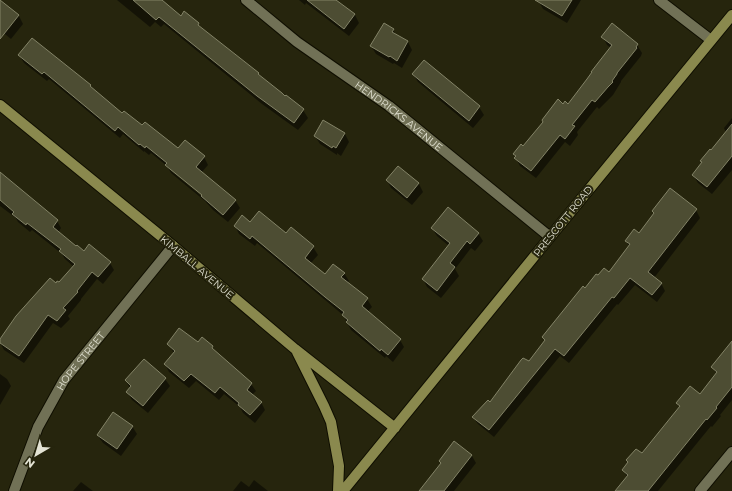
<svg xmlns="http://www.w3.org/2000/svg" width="732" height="491" viewBox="0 0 732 491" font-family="Montserrat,sans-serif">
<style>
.shadow{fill:#0007;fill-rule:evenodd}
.building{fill:#4d4d33;stroke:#838367}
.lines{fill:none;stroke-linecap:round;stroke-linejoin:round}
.street-casing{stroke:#0f0e00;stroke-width:12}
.secondary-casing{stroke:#0f0e00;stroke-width:12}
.street{stroke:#717156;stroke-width:10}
.secondary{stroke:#8a894e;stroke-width:10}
.labels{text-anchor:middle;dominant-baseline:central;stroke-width:4;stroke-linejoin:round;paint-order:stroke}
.street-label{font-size:10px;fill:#e3e3d4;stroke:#26250d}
</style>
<rect width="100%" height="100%" fill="#26250d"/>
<path class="shadow" d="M 117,0 L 160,0 L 181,17 L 198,24 L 200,28 L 258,74 L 260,77 L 303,110 L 308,118 L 298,130 L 262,104 L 164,24 L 161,27 L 155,22 L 150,27 Z
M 299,0 L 334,0 L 355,15 L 359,23 L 349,36 L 306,3 L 305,5 Z
M 540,0 L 581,0 L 567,23 L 543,9 L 539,2 Z
M 0,1 L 19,16 L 23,24 L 11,39 L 0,30 Z
M 393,30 L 396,35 L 408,42 L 412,50 L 402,68 L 394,63 L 393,64 L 376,54 L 371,46 Z
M 603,37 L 637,45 L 642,53 L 641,56 L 621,81 L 621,82 L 613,95 L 599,109 L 597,107 L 577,132 L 578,135 L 570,146 L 565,142 L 536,178 L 520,166 L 514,154 L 523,148 L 563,105 L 568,105 L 611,48 L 607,45 Z
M 19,55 L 122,114 L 178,150 L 204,157 L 208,165 L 201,173 L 235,200 L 240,208 L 228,222 L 213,210 L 205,201 L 171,173 L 167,166 L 151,153 L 149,155 L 144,151 L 144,152 L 123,134 L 120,138 L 49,79 L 47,81 L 24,63 ZM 170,168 L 206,197 L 205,199 L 170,170 Z
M 424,61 L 479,107 L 484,115 L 473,128 L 418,82 L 413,74 Z
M 732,118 L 732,170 L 712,194 L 698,183 L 693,175 L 726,133 L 724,128 Z
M 323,122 L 345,134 L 349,142 L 341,156 L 337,153 L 337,155 L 320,144 L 315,136 Z
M 398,167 L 419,184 L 423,192 L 412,205 L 391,188 L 387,180 Z
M 0,172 L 2,175 L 57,221 L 61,228 L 58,233 L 84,252 L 110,263 L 114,270 L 103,284 L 97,279 L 81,299 L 81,300 L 68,316 L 70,319 L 61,328 L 53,323 L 24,363 L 4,350 L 0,343 L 0,340 L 56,284 L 59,284 L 74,267 L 65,259 L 62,254 L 32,230 L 30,232 L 18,222 L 16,218 L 0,206 Z
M 696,210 L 700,218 L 654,278 L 661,283 L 665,291 L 657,302 L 635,285 L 618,305 L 617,304 L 569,363 L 560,356 L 494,437 L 478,424 L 473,417 L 490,403 L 529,362 L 545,342 L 543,337 L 585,290 L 598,277 L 609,273 L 630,247 L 626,241 L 639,234 L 654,214 L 653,211 Z
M 250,223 L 287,234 L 291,229 L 313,247 L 318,255 L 310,264 L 325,275 L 344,273 L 349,281 L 347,283 L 367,299 L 372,307 L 367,312 L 400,340 L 404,347 L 393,362 L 386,356 L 385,358 L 351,330 L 343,315 L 257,243 L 255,246 L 239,234 L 235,226 Z
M 432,228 L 478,233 L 483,241 L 475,251 L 471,248 L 455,269 L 459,276 L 441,298 L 427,287 L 423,279 L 449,246 L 437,236 Z
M 732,342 L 732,400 L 720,415 L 721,416 L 712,427 L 711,426 L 658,491 L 617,491 L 628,478 L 623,470 L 642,455 L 680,407 L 677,403 L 700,395 L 717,374 L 712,367 Z
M 168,344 L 198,344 L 212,347 L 216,353 L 251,384 L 256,391 L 252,395 L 261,402 L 265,410 L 255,423 L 243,413 L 240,407 L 224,394 L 219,400 L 196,381 L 189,388 L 169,372 L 165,364 L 174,353 Z
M 0,374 L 7,379 L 11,386 L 0,405 Z
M 165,379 L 170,386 L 148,413 L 132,400 L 127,392 L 130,388 L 126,381 Z
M 132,426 L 137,434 L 121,456 L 103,443 L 98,436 Z
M 455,442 L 472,456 L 476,463 L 454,491 L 420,491 L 441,464 L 440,461 Z
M 254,480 L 268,491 L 233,491 L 241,481 L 249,487 Z
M 81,482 L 93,491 L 73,491 Z"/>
<path class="building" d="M 0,0 L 19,15 L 0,39 Z
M 133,0 L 162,0 L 181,16 L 184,11 L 199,23 L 198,25 L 259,73 L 258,74 L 282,93 L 285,96 L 286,95 L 304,109 L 294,123 L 257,96 L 159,17 L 156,20 Z
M 307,0 L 336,0 L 355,14 L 344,29 Z
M 535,0 L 572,0 L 562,16 Z
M 384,23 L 394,29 L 392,32 L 408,41 L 397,61 L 390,56 L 389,57 L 370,46 Z
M 612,23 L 638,44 L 636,47 L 637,48 L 617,73 L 617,74 L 612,81 L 613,82 L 608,87 L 595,102 L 592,100 L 572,125 L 575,126 L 565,139 L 560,135 L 531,171 L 514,158 L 516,156 L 513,154 L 521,144 L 523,146 L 543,122 L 542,120 L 558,99 L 563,104 L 565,101 L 568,104 L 587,79 L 592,72 L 591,72 L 612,45 L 601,37 Z
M 32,38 L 91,85 L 90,86 L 122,113 L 124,111 L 142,125 L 145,122 L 178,148 L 185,140 L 205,156 L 196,167 L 236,200 L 223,215 L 208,202 L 201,196 L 202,195 L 165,165 L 167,163 L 146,146 L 145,148 L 140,144 L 139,145 L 118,127 L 115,131 L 44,72 L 42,74 L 18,55 Z
M 424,60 L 480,106 L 469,121 L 412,74 Z
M 323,120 L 345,133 L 336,148 L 333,146 L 332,148 L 314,136 Z
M 732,124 L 732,156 L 707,187 L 692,175 L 702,162 L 700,161 L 710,149 L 711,150 Z
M 398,166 L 419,183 L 407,198 L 386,180 Z
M 0,172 L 58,220 L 53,227 L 76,246 L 77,245 L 84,251 L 89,244 L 111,262 L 98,277 L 92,272 L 77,291 L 78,292 L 63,308 L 66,310 L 57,321 L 48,315 L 19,356 L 0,343 L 0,339 L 16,316 L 50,278 L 56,283 L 57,281 L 59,282 L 75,264 L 59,251 L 61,249 L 27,223 L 26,225 L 12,214 L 14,212 L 0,200 Z
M 670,188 L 697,209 L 648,272 L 662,283 L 652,295 L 630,278 L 614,298 L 612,297 L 564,356 L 555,349 L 489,430 L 472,417 L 488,400 L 490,402 L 521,360 L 523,358 L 529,361 L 545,340 L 542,337 L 583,286 L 585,288 L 596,274 L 598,275 L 604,268 L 609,272 L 630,244 L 625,241 L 634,229 L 639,233 L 654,213 L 652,211 Z
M 448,207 L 479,233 L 470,244 L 467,241 L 450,263 L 455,267 L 437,291 L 422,279 L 450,243 L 431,228 Z
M 259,211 L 286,233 L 291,227 L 314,246 L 305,258 L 325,274 L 333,264 L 345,273 L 341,277 L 368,298 L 362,306 L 401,339 L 388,355 L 381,349 L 380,351 L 346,322 L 348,320 L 342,315 L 344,312 L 325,297 L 252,236 L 250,239 L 234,226 L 242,215 L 250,222 Z
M 179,328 L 198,342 L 202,337 L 213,346 L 212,348 L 252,383 L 247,390 L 262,402 L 250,415 L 238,405 L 239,403 L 220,387 L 215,393 L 191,374 L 184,381 L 164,364 L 175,351 L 167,344 Z
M 732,341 L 732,387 L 716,407 L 717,408 L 707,420 L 706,419 L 648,491 L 615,491 L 628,475 L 622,470 L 628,462 L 626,460 L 636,449 L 642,453 L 680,406 L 676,403 L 690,386 L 700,394 L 717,372 L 711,367 Z
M 144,359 L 166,378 L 143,406 L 126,392 L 131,386 L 125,380 Z
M 113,412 L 133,426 L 117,449 L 97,435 Z
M 454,441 L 472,455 L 444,491 L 419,491 L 441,463 L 439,461 Z"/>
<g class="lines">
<g class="street-casing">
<g id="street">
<path id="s1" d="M 246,0 L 297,42 L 389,106 L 550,237"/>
<path d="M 659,0 L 711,40"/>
<path id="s2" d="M 14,491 L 38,427 L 64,380 L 173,246"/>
<path d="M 700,491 L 732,452"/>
</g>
</g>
<g class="secondary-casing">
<path id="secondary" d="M 0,105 L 173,246 L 295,349 L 395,428
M 297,352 L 324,406 L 331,422 L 339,466 L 338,491
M 343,491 L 550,237 L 732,15"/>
</g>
<use href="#street" class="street"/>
<use href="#secondary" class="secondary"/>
</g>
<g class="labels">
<g class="street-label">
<text stroke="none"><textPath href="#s1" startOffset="192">HENDRICKS AVENUE</textPath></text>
<text transform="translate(563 221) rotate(-51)">PRESCOTT ROAD</text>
<text transform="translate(197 267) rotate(40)">KIMBALL AVENUE</text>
<text stroke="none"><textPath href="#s2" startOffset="147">HOPE STREET</textPath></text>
</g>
</g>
<g transform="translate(36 455) rotate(218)" stroke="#26250d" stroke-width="3" paint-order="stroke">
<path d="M0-3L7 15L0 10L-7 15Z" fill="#e3e3d4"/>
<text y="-6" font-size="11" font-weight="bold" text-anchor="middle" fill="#e3e3d4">N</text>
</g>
</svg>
